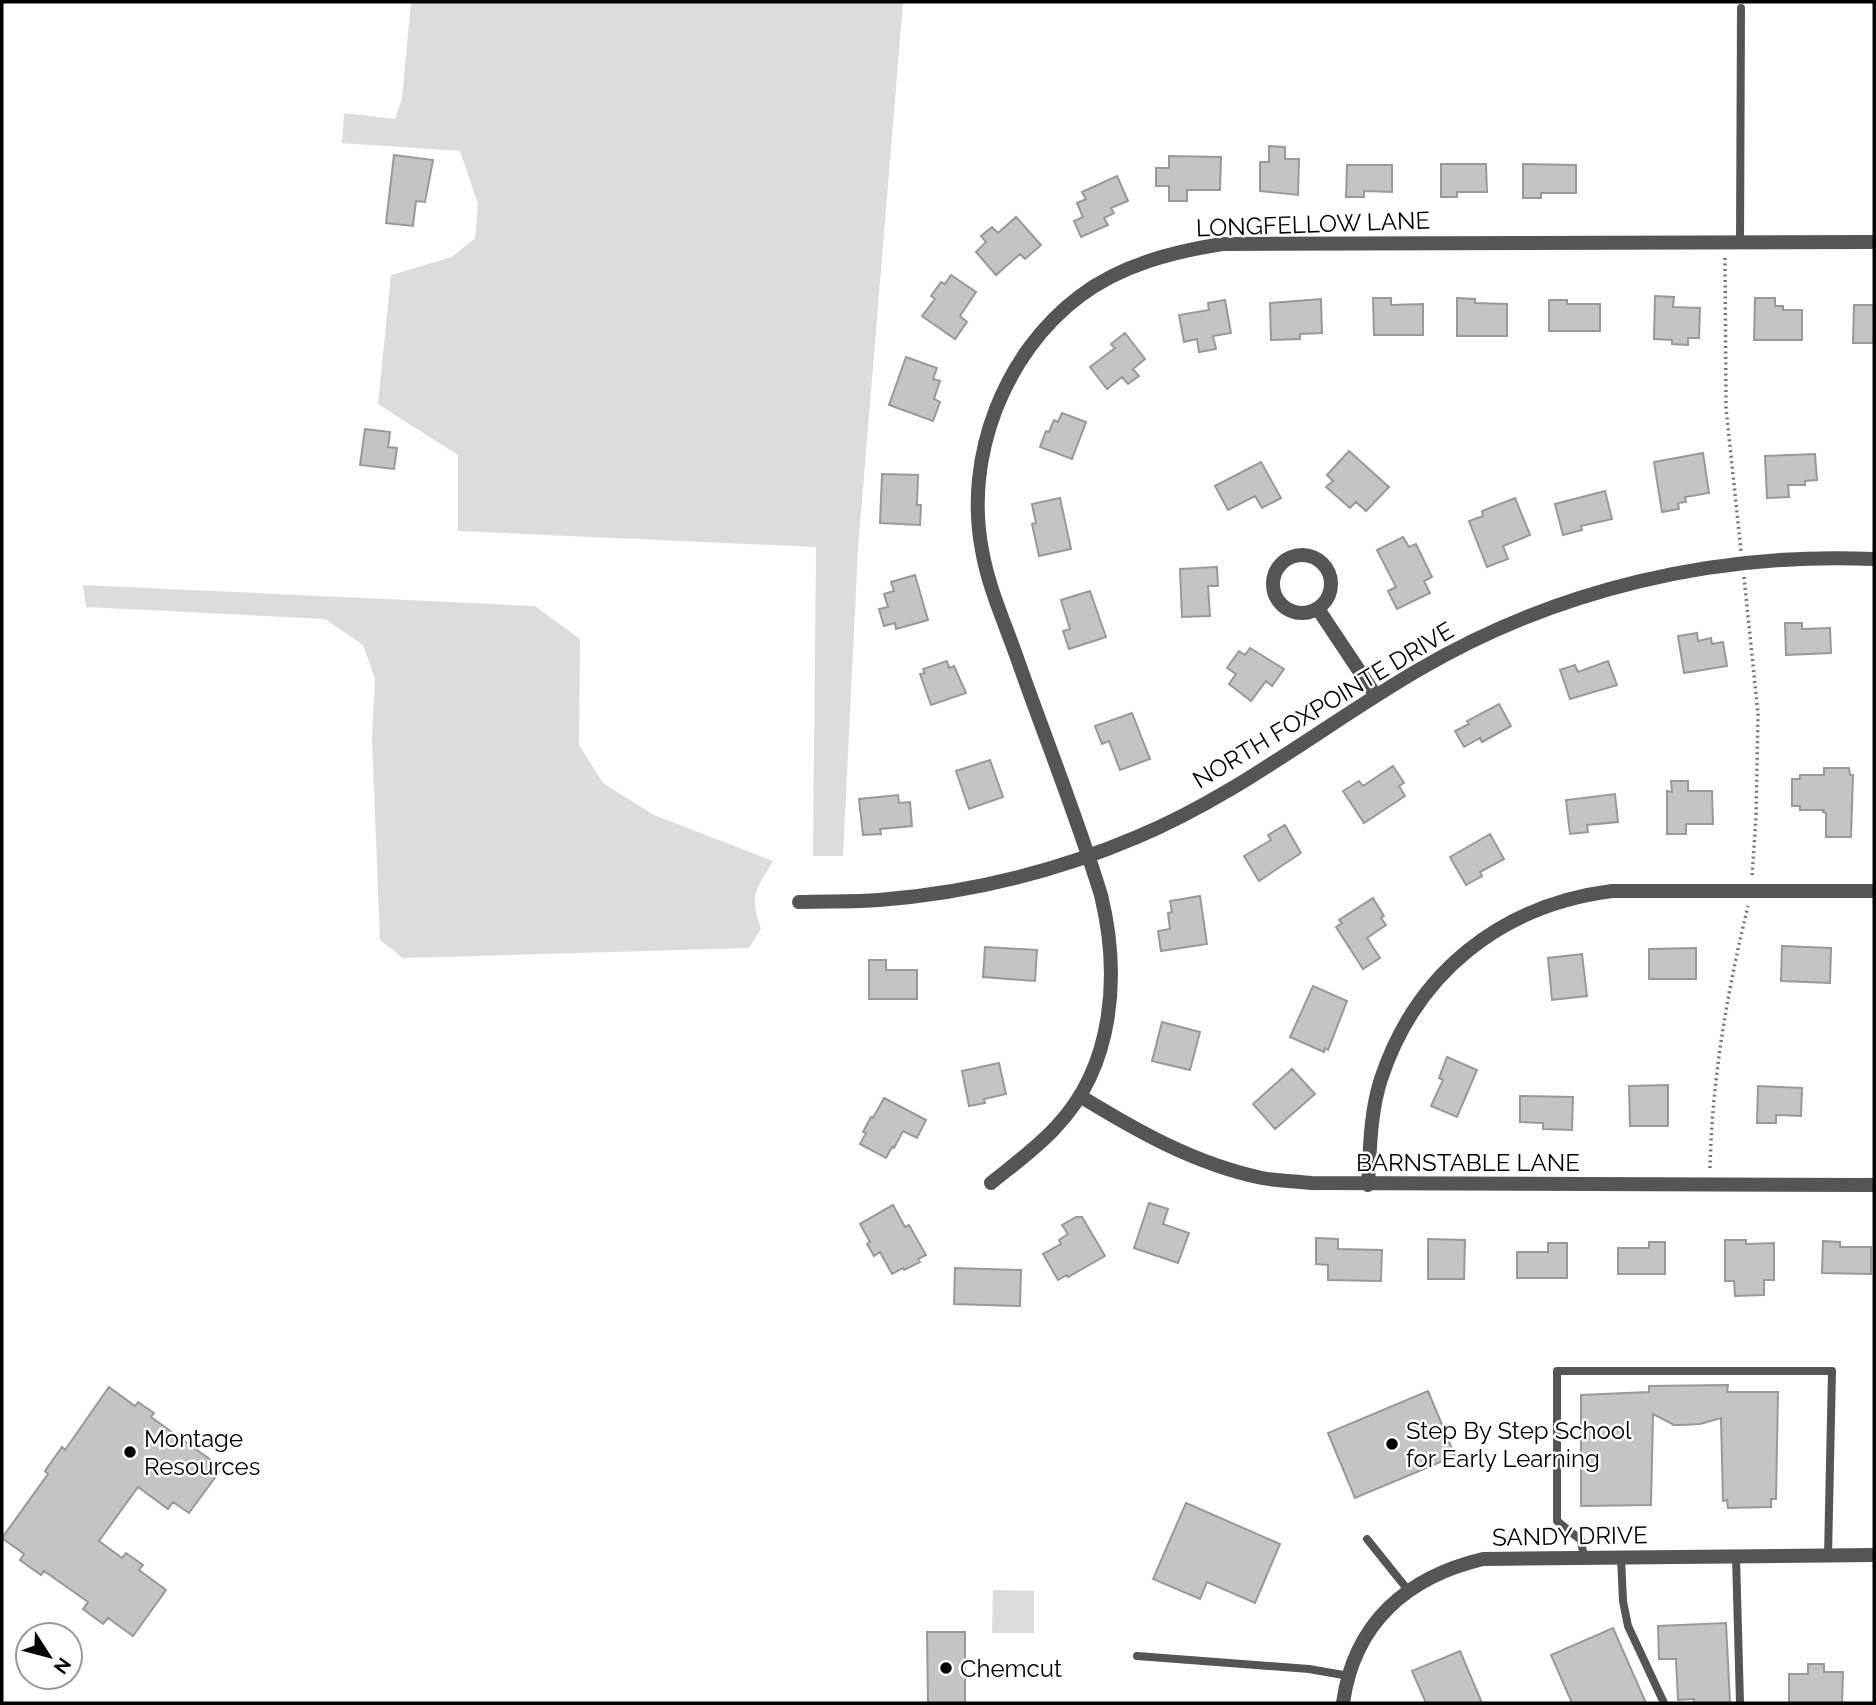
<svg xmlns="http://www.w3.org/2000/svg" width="1876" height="1705" viewBox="0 0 1876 1705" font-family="Raleway,sans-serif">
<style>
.green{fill:#dcdcdc}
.building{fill:#c4c4c4;stroke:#999;stroke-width:2}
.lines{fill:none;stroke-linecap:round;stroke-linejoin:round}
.path{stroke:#777;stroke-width:3.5;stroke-dasharray:2 3.5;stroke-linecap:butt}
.lane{stroke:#555;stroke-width:8}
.street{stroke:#555;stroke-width:14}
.poi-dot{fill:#000;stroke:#fff;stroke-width:2.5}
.labels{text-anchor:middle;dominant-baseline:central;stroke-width:5;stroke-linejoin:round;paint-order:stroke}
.street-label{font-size:24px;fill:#000;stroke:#fff}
.poi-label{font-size:24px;fill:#000;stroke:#fff;text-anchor:start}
</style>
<rect width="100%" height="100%" fill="#fff"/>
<path class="green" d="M 411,2 L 903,2 L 858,549 L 843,856 L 813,856 L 816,547 L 458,531 L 458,455 L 378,404 L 391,275 L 452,257 L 475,238 L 478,204 L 460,151 L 342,143 L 344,113 L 395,119 L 402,98 Z
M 83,585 L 535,606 L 580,639 L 579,745 L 603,783 L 654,815 L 773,861 C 755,892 749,894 761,929 L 749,948 L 403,958 L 380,940 L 372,739 L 375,679 L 363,645 L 325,619 L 86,607 Z
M 993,1590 L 1034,1591 L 1034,1633 L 992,1633 Z"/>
<path class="building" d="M 1269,146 L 1285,147 L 1285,159 L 1299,159 L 1298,195 L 1260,191 L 1260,162 L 1269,162 Z
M 394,155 L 433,160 L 425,202 L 416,201 L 413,226 L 386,223 Z
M 1169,156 L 1221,157 L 1220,190 L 1187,190 L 1187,201 L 1169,201 L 1169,186 L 1156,186 L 1156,168 L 1169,168 Z
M 1441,164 L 1486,164 L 1487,192 L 1457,192 L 1457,197 L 1441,197 Z
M 1523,164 L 1576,165 L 1576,193 L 1541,193 L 1541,198 L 1523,198 Z
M 1347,165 L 1392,165 L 1392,192 L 1364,191 L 1364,197 L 1346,197 Z
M 1117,176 L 1128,201 L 1111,208 L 1114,213 L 1104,218 L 1108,225 L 1081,237 L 1074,221 L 1083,217 L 1077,203 L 1086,199 L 1082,192 Z
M 1016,217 L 1041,245 L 1025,259 L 1020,254 L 996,275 L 976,252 L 986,242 L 981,236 L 992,227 L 998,233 Z
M 951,275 L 976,292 L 960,316 L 967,322 L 955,339 L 922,316 L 935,299 L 931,296 L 941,282 L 945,284 Z
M 1655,296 L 1674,297 L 1673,307 L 1700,308 L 1699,338 L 1688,338 L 1688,345 L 1672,344 L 1672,340 L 1654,339 Z
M 1373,298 L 1391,298 L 1391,305 L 1423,304 L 1423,335 L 1374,335 Z
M 1457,298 L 1475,299 L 1475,303 L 1507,304 L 1507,336 L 1457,336 Z
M 1755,298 L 1775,298 L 1775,306 L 1783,306 L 1783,310 L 1802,310 L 1802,340 L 1754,340 Z
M 1321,299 L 1322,333 L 1300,334 L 1300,339 L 1271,340 L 1270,303 Z
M 1225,300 L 1231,333 L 1213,336 L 1216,349 L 1199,352 L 1197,339 L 1184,342 L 1179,315 L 1209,310 L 1208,303 Z
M 1549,300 L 1567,300 L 1567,304 L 1600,304 L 1600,331 L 1549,331 Z
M 1854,305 L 1874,305 L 1874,343 L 1853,343 Z
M 1125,333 L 1145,359 L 1133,369 L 1139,376 L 1128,384 L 1122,377 L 1107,389 L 1090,367 L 1115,348 L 1111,344 Z
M 906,357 L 937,368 L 933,379 L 940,381 L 934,399 L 940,402 L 933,421 L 889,405 Z
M 1062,413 L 1086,422 L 1072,459 L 1040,447 L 1046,431 L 1049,432 L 1054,420 L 1058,422 Z
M 365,429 L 390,432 L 388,447 L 397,448 L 394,469 L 360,465 Z
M 1349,451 L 1389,487 L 1366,511 L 1356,502 L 1350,508 L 1326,487 L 1333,481 L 1327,475 Z
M 1703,453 L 1709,493 L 1685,497 L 1686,502 L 1678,503 L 1679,509 L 1662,512 L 1654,462 Z
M 1815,454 L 1817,480 L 1805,481 L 1805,485 L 1788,485 L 1789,497 L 1767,498 L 1765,456 Z
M 1261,462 L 1281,498 L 1262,508 L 1255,496 L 1228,510 L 1215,486 Z
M 882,474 L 918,475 L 917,505 L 921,505 L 920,525 L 880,523 Z
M 1605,491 L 1612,519 L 1581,526 L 1582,530 L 1563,535 L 1555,504 Z
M 1060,498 L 1071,549 L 1039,556 L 1032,524 L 1036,523 L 1032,504 Z
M 1515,498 L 1530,535 L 1503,546 L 1508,559 L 1487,567 L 1469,521 L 1483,516 L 1482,511 Z
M 1403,537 L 1409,547 L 1416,544 L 1432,577 L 1424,581 L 1430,593 L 1397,609 L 1388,591 L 1396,587 L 1377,550 Z
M 1217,567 L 1218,586 L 1208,586 L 1210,616 L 1182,617 L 1180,569 Z
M 915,575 L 928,620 L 896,629 L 895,623 L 884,626 L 879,609 L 888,607 L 884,594 L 894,591 L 891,582 Z
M 1090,591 L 1106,637 L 1069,649 L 1063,631 L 1070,629 L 1061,600 Z
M 1785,623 L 1802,623 L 1802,629 L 1830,628 L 1831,653 L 1786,655 Z
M 1697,633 L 1698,641 L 1711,638 L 1712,644 L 1723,642 L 1727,666 L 1684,673 L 1678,636 Z
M 1250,648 L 1284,669 L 1272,686 L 1266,681 L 1251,701 L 1229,684 L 1236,674 L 1227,668 L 1239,651 L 1245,655 Z
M 947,661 L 949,668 L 954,666 L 966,693 L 931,705 L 920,674 L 925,673 L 923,669 Z
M 1608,661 L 1617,685 L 1570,699 L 1560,670 L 1575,665 L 1578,672 Z
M 1499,704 L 1511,726 L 1482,742 L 1480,738 L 1464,747 L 1455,731 L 1469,724 L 1467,721 Z
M 1132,713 L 1150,759 L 1120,770 L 1109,741 L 1102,744 L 1095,726 Z
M 990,760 L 1003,797 L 969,809 L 956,771 Z
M 1393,766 L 1404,783 L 1399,786 L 1405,796 L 1364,823 L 1343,791 L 1359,781 L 1363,786 Z
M 1824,768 L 1849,768 L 1850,775 L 1853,775 L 1851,837 L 1826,837 L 1826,813 L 1823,812 L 1824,810 L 1800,810 L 1800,806 L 1792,806 L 1792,779 L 1800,779 L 1800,775 L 1824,775 Z
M 1671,781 L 1688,781 L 1688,791 L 1712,791 L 1713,824 L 1686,824 L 1686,834 L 1667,834 L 1667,791 L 1672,792 Z
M 1615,794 L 1618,822 L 1587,825 L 1588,832 L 1570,834 L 1566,800 Z
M 898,795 L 899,803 L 910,802 L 912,826 L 880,829 L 881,834 L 863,835 L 859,799 Z
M 1285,825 L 1301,853 L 1259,881 L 1244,856 L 1271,840 L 1268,835 Z
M 1490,834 L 1504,859 L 1480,872 L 1482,876 L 1466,885 L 1450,857 Z
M 1200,896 L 1207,944 L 1161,951 L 1158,931 L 1170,929 L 1168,913 L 1172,912 L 1170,901 Z
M 1373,898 L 1384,916 L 1381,918 L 1386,925 L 1367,938 L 1380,958 L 1363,969 L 1336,927 L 1342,923 L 1339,920 Z
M 1782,946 L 1831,948 L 1830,983 L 1781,981 Z
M 985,947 L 1037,950 L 1035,981 L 983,977 Z
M 1696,948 L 1696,979 L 1649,979 L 1649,949 Z
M 1582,954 L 1587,996 L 1552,1000 L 1548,958 Z
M 869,960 L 886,960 L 886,970 L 917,970 L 917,999 L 869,999 Z
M 1313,986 L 1347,1001 L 1328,1050 L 1325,1048 L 1324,1052 L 1290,1037 Z
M 1162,1022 L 1200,1032 L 1190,1070 L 1152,1061 Z
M 1447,1057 L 1477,1070 L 1457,1117 L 1431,1106 L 1443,1080 L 1439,1078 Z
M 999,1063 L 1006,1094 L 984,1099 L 985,1103 L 969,1106 L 962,1071 Z
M 1292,1069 L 1315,1094 L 1275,1129 L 1253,1104 Z
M 1668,1085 L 1668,1126 L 1630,1126 L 1629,1086 Z
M 1758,1086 L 1802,1088 L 1801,1116 L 1776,1115 L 1776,1123 L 1757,1123 Z
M 1520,1096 L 1573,1097 L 1572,1130 L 1543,1129 L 1543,1123 L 1520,1122 Z
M 884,1098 L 926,1120 L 917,1138 L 903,1131 L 894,1148 L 892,1147 L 886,1158 L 860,1144 L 866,1133 L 863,1132 L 871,1117 L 873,1118 Z
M 1149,1203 L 1168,1209 L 1163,1224 L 1189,1233 L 1178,1263 L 1134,1248 Z
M 893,1205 L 905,1227 L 909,1225 L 926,1255 L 918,1259 L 920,1262 L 904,1270 L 903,1268 L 892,1274 L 880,1252 L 874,1256 L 867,1244 L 870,1242 L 860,1224 Z
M 1076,1217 L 1082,1217 L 1105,1256 L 1068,1277 L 1067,1275 L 1058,1280 L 1043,1254 L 1061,1244 L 1059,1240 L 1068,1234 L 1062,1225 Z
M 1316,1238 L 1338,1239 L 1338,1249 L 1382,1250 L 1381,1281 L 1328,1280 L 1328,1265 L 1316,1264 Z
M 1428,1239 L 1465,1240 L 1464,1279 L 1428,1279 Z
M 1725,1240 L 1746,1240 L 1746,1244 L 1774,1243 L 1774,1280 L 1764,1280 L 1764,1295 L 1735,1296 L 1734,1281 L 1725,1281 Z
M 1823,1241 L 1840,1242 L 1840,1247 L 1871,1247 L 1871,1274 L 1822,1273 Z
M 1649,1242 L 1665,1242 L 1665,1274 L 1618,1274 L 1618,1248 L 1649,1248 Z
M 1548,1243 L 1567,1243 L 1567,1278 L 1517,1278 L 1517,1252 L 1548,1252 Z
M 955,1268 L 1021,1270 L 1020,1306 L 954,1304 Z
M 1728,1385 L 1727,1392 L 1778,1392 L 1776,1499 L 1771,1499 L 1771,1507 L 1728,1508 L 1727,1500 L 1723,1501 L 1721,1418 L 1700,1424 L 1682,1425 L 1674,1425 L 1653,1414 L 1651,1505 L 1581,1506 L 1581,1395 L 1649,1392 L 1649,1386 Z
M 109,1387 L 135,1406 L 138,1402 L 154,1413 L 151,1417 L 222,1468 L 189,1513 L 173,1502 L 168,1509 L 138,1487 L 99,1541 L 122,1558 L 126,1553 L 143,1565 L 139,1570 L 166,1590 L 133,1636 L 108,1618 L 103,1624 L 83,1609 L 88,1602 L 44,1571 L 41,1575 L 20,1560 L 24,1554 L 2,1538 L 48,1474 L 45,1471 L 62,1447 L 65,1450 Z
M 1428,1391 L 1455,1456 L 1355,1498 L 1328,1433 Z
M 1186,1503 L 1280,1544 L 1255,1603 L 1207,1582 L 1200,1599 L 1153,1579 Z
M 1726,1623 L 1730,1703 L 1694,1703 L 1694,1699 L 1678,1700 L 1676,1659 L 1659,1659 L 1658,1626 Z
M 1613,1628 L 1646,1703 L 1572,1703 L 1551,1655 Z
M 927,1632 L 965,1632 L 965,1703 L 928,1703 Z
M 1460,1651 L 1482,1703 L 1426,1703 L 1412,1671 Z
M 1808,1664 L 1824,1664 L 1824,1672 L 1843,1672 L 1842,1703 L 1789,1703 L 1789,1674 L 1808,1674 Z"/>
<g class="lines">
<path class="path" d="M 1725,258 L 1726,408 L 1741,551
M 1744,577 L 1758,714 L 1756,817 L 1752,877
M 1710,1168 C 1712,1080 1727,992 1748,906"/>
<path class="lane" d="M 1740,242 L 1741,8
M 1367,1539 L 1408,1590
M 1736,1557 L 1740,1703
M 1584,1558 L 1581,1540 L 1557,1521 L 1557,1371 L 1832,1371 L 1828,1556
M 1621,1558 L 1623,1601 L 1628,1626 L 1664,1703
M 1137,1656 L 1309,1669 L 1349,1676"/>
<path class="street" d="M1273 584a29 29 0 1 1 58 0a29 29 0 1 1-58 0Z
M 1318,609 L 1376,696
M 799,902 C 825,901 853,902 879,900 C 968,893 1055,872 1137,837 C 1238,795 1325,724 1420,669 C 1557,589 1716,552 1874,559
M 1080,1096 C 1137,1131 1195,1164 1262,1178 C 1278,1181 1295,1181 1311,1183 L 1874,1185
M 991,1183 C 1013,1165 1037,1148 1056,1127 C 1115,1065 1120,973 1101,895 C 1076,814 1044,735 1016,655 C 1004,621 988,586 982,550 C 964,457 1004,353 1080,296 C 1121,265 1172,252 1222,244 L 1874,242
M 1368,1185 C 1370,1149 1370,1113 1381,1079 C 1416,973 1501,905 1612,891 L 1874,891
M 1343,1703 C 1354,1623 1407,1577 1483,1559 L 1874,1555"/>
</g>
<g class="poi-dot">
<circle cx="1392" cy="1444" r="7"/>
<circle cx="130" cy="1452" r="7"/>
<circle cx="946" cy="1668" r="7"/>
</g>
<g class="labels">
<g class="street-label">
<text transform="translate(1313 224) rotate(-2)">LONGFELLOW LANE</text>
<text transform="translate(1323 705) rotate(-31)">NORTH FOXPOINTE DRIVE</text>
<text x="1468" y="1162">BARNSTABLE LANE</text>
<text transform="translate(1570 1536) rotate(-1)">SANDY DRIVE</text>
</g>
<g class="poi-label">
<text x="1406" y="1430">Step By Step School<tspan x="1406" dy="28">for Early Learning</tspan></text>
<text x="144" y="1438">Montage<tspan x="144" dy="28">Resources</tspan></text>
<text x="960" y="1668">Chemcut</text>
</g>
</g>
<rect width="1876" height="1705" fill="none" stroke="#000000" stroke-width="7"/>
<g transform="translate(49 1656) rotate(126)"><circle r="33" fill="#ffffff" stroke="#999999" stroke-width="2"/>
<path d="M0-5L12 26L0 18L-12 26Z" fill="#000000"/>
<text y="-10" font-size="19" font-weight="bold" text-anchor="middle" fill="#000000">N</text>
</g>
</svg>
